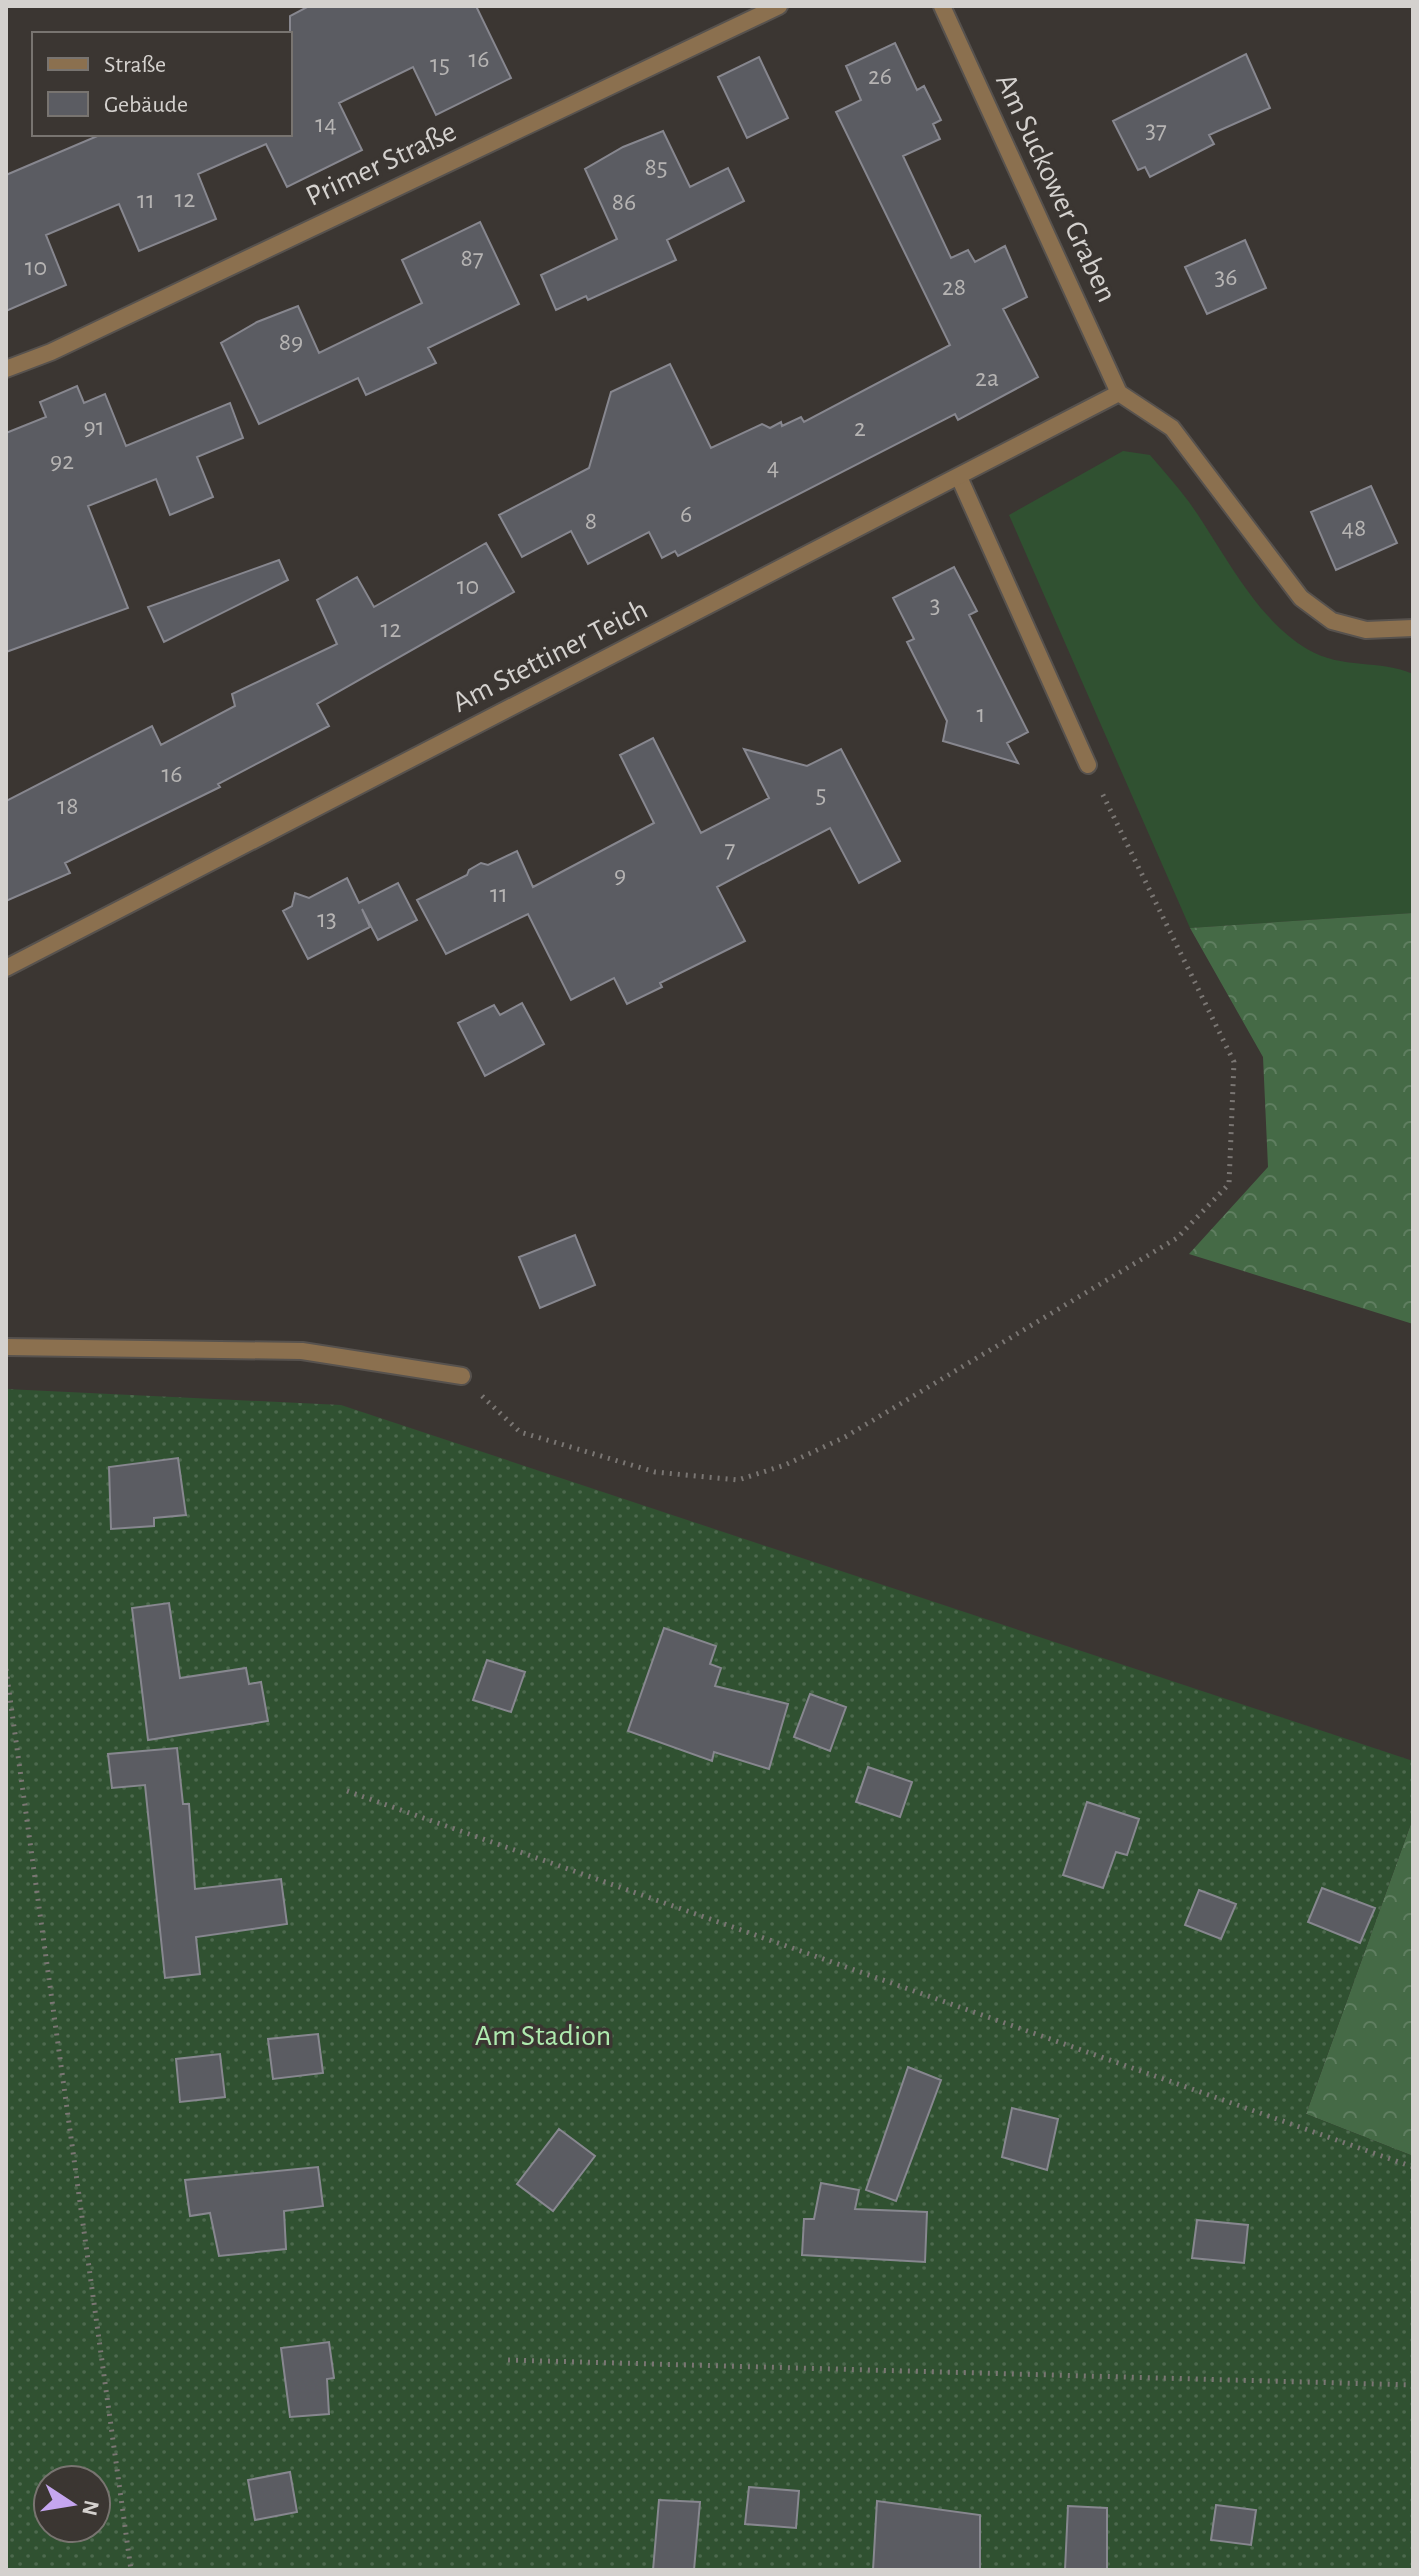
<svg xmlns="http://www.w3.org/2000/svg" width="1419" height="2576" viewBox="0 0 1419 2576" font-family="'Alegreya Sans',sans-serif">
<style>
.grass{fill:#305131}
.forest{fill:url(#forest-crowns)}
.garden{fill:url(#garden-dots);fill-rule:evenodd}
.building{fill:#5b5c62;stroke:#87878f;stroke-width:2}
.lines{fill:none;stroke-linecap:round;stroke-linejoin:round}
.lane-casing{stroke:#57524e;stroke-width:20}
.street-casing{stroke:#57524e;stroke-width:20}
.path{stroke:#7a7673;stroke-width:5;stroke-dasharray:2 6;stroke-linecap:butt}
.lane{stroke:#8b704f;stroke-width:16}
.street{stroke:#8b704f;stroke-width:16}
.labels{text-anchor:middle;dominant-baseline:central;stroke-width:7;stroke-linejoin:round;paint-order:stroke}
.number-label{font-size:26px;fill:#b6b4b3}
.street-label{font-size:30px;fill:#d4d1ce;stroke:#3b3632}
.park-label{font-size:30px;fill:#aee9ae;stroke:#3b3632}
</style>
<defs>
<pattern id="forest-crowns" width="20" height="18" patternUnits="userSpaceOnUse" patternTransform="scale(2)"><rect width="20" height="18" fill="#456a46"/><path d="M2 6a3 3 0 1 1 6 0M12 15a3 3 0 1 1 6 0" fill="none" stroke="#5f7e60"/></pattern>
<pattern id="garden-dots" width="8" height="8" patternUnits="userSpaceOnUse" patternTransform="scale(2)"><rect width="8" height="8" fill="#305131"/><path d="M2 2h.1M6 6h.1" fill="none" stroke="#4d694e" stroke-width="1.8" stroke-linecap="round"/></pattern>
</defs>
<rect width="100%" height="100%" fill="#3b3632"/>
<path class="grass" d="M 1123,451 L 1150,455 C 1163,470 1177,486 1189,502 C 1224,551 1254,617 1307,649 C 1342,670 1380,659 1413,674 L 1413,913 L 1190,928 L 1009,515 Z"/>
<path class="forest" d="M 1413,913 L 1413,1324 L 1189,1254 L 1268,1167 L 1263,1057 L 1190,928 Z
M 1413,1818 L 1413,2156 L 1306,2114 Z"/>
<path class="garden" d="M 6,1389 L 341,1405 L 1413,1761 L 1413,1818 L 1306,2114 L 1413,2156 L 1413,2570 L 6,2570 ZM 48,2480 L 96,2480 L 96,2528 L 48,2528 Z"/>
<path class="building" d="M 309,6 L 476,6 L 511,78 L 436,115 L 413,67 L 339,103 L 362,150 L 287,187 L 266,144 L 198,174 L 216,219 L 139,251 L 119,204 L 46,235 L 66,285 L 6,311 L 6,175 L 102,134 L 290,134 L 290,16 Z
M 895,43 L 917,90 L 924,86 L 941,120 L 933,124 L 940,139 L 903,156 L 951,258 L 968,250 L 975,262 L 1005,246 L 1027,297 L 1003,309 L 1038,377 L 958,420 L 955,414 L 678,556 L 675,551 L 662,558 L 649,532 L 588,564 L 571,531 L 522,557 L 499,515 L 589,468 L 611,392 L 670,364 L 711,448 L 762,424 L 770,428 L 781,422 L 782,426 L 801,417 L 804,422 L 950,345 L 836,112 L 861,100 L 846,66 Z
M 1246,54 L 1270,108 L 1209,135 L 1214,144 L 1150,177 L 1145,167 L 1138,170 L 1113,121 Z
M 759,57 L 788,118 L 747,138 L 718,77 Z
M 663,131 L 690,187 L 728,168 L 744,201 L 667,240 L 676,260 L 588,300 L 586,296 L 556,310 L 541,275 L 617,239 L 585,169 L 623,147 Z
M 480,222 L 519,304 L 428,348 L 436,363 L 366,395 L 358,378 L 259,424 L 221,343 L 257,322 L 298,306 L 319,353 L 422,303 L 402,260 Z
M 1245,240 L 1266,288 L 1207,314 L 1185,267 Z
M 77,386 L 84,403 L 105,394 L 126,446 L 230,403 L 243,438 L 197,457 L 213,497 L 170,515 L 156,479 L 88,506 L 128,608 L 6,652 L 6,433 L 46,417 L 40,402 Z
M 1371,486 L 1397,543 L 1336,570 L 1311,512 Z
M 486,543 L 514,592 L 317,704 L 329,726 L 218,784 L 220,787 L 65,863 L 70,873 L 6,901 L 6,801 L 152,726 L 161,745 L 235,706 L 232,694 L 337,644 L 317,600 L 357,577 L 374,607 Z
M 279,560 L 288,580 L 164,642 L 148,607 Z
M 954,567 L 977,611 L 969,615 L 1028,732 L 1007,743 L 1018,763 L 943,741 L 947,721 L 907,642 L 914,639 L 893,598 Z
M 653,738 L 701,833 L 769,798 L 744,749 L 807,766 L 841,749 L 900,861 L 859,883 L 830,828 L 717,887 L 745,941 L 660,983 L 662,987 L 627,1004 L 614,978 L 571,1000 L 528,914 L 446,954 L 417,900 L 467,875 L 469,870 L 481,863 L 488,865 L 517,851 L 533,887 L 654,823 L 620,755 Z
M 347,878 L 359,903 L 398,883 L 417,920 L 378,940 L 362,909 L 370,927 L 308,959 L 283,911 L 292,906 L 295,893 L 309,898 Z
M 522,1003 L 544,1044 L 485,1076 L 458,1023 L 494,1005 L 500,1015 Z
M 575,1235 L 595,1285 L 540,1308 L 519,1257 Z
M 178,1458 L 186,1515 L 154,1518 L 154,1526 L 111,1529 L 109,1467 Z
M 169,1603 L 180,1678 L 246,1668 L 249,1684 L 261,1682 L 268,1721 L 148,1740 L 132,1608 Z
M 664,1628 L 716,1646 L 710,1664 L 721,1668 L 715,1686 L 788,1704 L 769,1769 L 714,1752 L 712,1761 L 628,1731 Z
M 487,1660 L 525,1672 L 511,1712 L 473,1700 Z
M 810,1694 L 846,1707 L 830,1751 L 794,1737 Z
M 177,1748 L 183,1804 L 189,1804 L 195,1889 L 281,1879 L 287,1924 L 196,1937 L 200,1974 L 165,1978 L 145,1785 L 112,1788 L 108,1754 Z
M 868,1767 L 912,1782 L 900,1817 L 856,1802 Z
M 1087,1802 L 1139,1819 L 1127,1855 L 1116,1852 L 1103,1888 L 1063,1875 Z
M 1322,1888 L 1375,1908 L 1360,1943 L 1308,1922 Z
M 1199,1890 L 1236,1904 L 1221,1939 L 1185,1925 Z
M 318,2034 L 323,2073 L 273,2079 L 268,2039 Z
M 220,2054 L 225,2097 L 180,2102 L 176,2059 Z
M 908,2067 L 941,2080 L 896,2201 L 866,2190 Z
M 1012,2108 L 1058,2119 L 1047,2170 L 1002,2157 Z
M 559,2129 L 595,2156 L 553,2211 L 517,2184 Z
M 318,2167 L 323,2206 L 284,2211 L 286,2249 L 219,2256 L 210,2213 L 190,2216 L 185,2180 Z
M 821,2183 L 859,2190 L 855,2209 L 927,2212 L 925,2262 L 802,2255 L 804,2219 L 814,2219 Z
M 1197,2220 L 1248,2225 L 1244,2263 L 1192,2258 Z
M 329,2342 L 334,2378 L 327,2379 L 329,2414 L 290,2417 L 281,2348 Z
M 290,2472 L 297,2512 L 255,2520 L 248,2480 Z
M 749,2487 L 799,2491 L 796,2528 L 745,2524 Z
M 659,2500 L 700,2502 L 694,2570 L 653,2570 Z
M 877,2501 L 980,2515 L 980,2570 L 873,2570 Z
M 1216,2505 L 1256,2510 L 1251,2545 L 1211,2540 Z
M 1068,2506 L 1107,2508 L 1107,2570 L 1065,2570 Z"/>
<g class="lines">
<g class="lane-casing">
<path id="lane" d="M 959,477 L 1088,765
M 6,1347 L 302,1351 L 462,1376"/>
</g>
<g class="street-casing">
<path id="street" d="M 942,6 L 1119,393
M 6,369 L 51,352 L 779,6
M 1119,393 L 1172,428 L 1301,598 L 1332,621 L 1366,630 L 1413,628
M 6,968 L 1119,393"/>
</g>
<path class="path" d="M 482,1396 L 520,1432 L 655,1472 L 738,1480 L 785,1465 L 845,1437 L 1177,1238 L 1229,1184 L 1234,1062 L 1101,791
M 6,1669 L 131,2570
M 347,1791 L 1413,2167
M 508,2360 L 1413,2385"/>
<use href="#lane" class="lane"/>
<use href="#street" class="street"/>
</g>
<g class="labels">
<g class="number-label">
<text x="479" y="59">16</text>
<text x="440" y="64">15</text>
<text x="880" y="76">26</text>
<text x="326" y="124">14</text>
<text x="1156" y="130">37</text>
<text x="656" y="167">85</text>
<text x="185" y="199">12</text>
<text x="146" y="200">11</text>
<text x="624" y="202">86</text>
<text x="472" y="258">87</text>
<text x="36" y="267">10</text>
<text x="1226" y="277">36</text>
<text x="954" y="287">28</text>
<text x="291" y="342">89</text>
<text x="987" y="378">2a</text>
<text x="94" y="427">91</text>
<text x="860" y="428">2</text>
<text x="62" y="461">92</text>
<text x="773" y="467">4</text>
<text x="686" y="514">6</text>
<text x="591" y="521">8</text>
<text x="1354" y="528">48</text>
<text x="468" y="586">10</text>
<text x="935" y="605">3</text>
<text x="391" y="629">12</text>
<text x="981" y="714">1</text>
<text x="172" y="774">16</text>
<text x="821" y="794">5</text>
<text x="68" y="806">18</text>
<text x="730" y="849">7</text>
<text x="620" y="875">9</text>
<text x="499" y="894">11</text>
<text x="327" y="919">13</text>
</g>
<g class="street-label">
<text transform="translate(381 164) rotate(-25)">Primer Straße</text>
<text transform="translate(1056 188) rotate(65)">Am Suckower Graben</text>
<text transform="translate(550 656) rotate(-27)">Am Stettiner Teich</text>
</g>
<g class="park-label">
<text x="543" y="2036">Am Stadion</text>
</g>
</g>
<rect width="1419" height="2576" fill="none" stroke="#d4d1ce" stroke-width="16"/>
<rect x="32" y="32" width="260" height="104" fill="#3b3632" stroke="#787470" stroke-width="2"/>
<rect x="48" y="58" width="40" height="12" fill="#8b704f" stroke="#787470" stroke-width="2"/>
<text x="104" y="72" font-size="24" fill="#d4d1ce">Straße</text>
<rect x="48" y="92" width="40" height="24" fill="#5b5c62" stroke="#787470" stroke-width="2"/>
<text x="104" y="112" font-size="24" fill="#d4d1ce">Gebäude</text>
<g transform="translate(72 2504) rotate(102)"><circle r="38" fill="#3b3632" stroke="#787470" stroke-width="2"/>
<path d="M0-6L14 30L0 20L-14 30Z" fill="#c5a6f0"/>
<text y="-12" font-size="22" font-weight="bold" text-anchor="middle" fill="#d4d1ce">N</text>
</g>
</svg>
